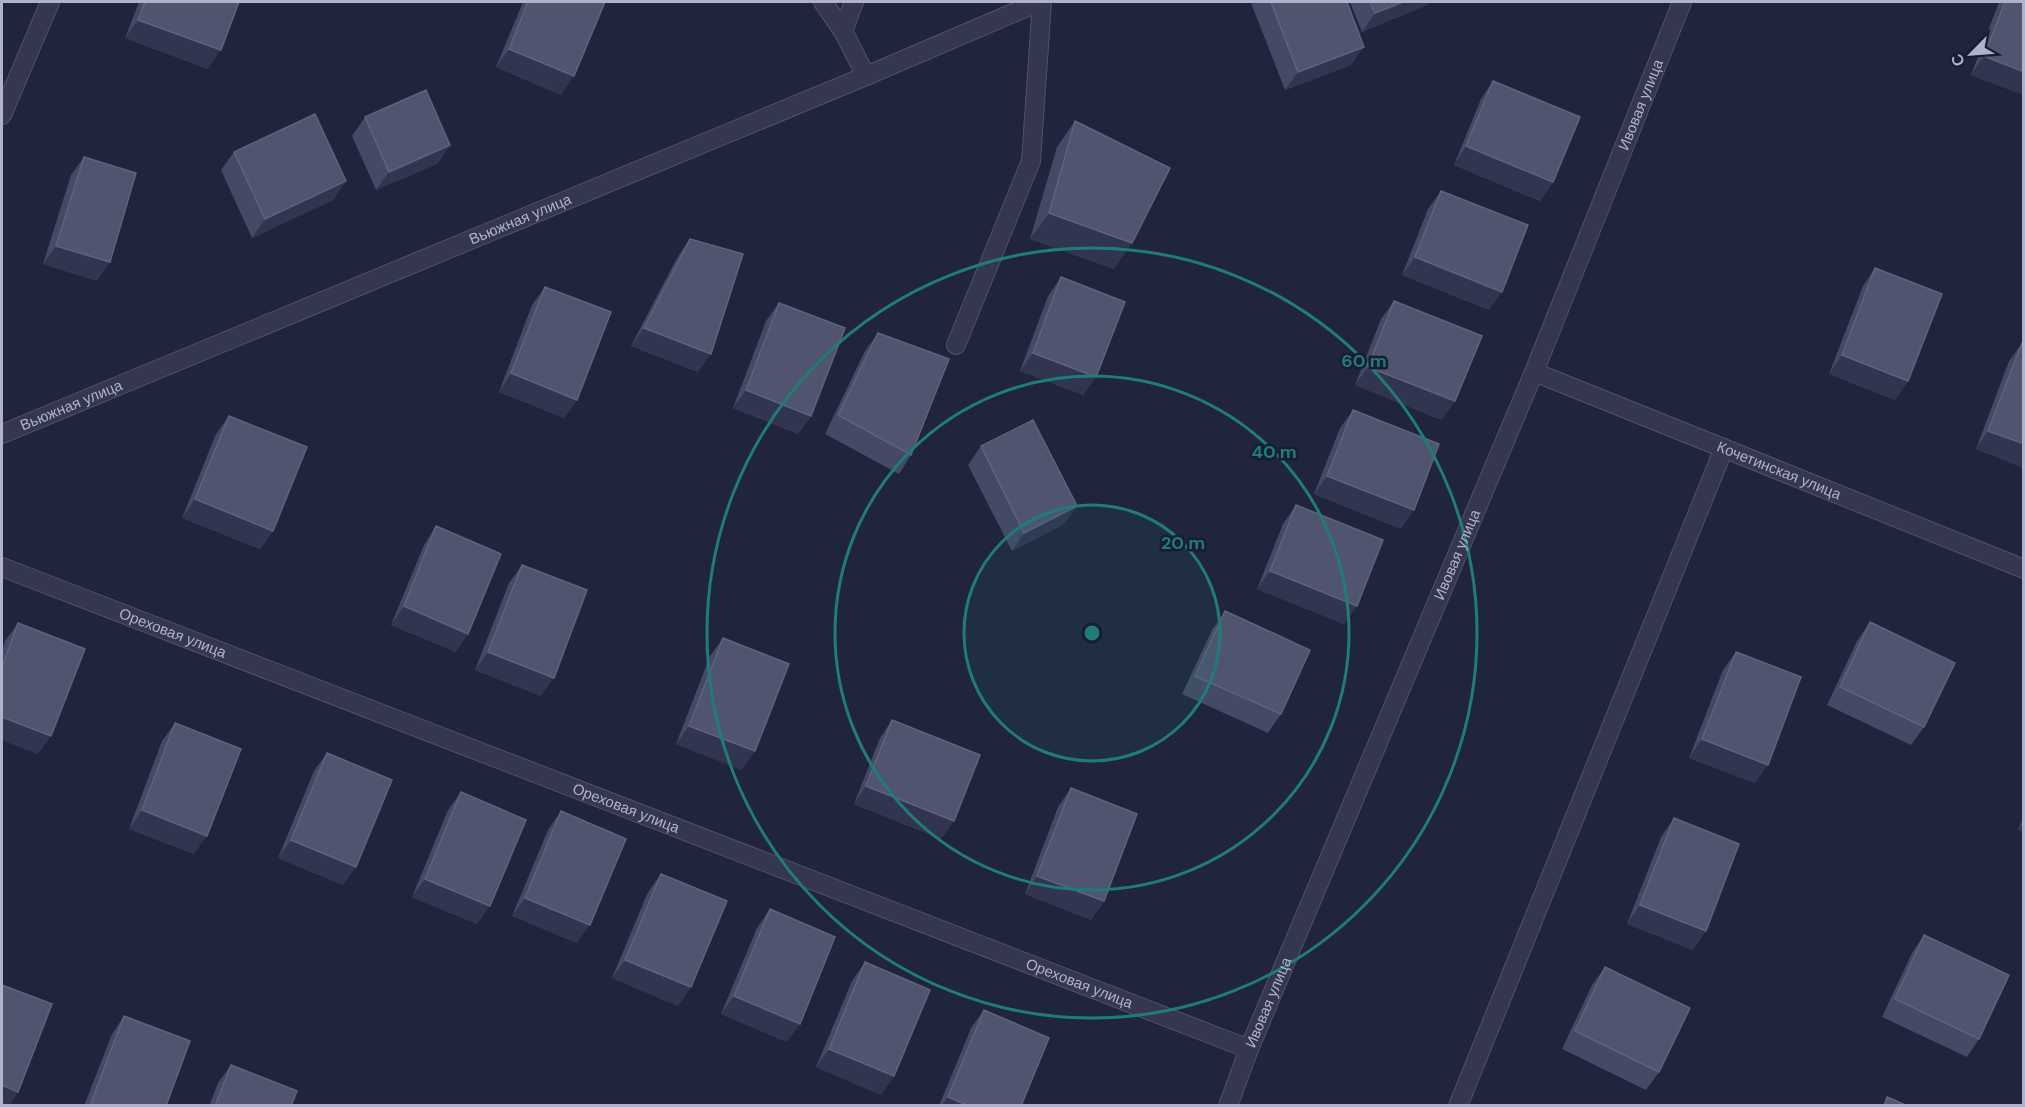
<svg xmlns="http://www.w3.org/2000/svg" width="2025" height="1107" viewBox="0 0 2025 1107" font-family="'DM Sans',sans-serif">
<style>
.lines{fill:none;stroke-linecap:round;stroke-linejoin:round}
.lane-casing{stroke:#4f5267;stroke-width:20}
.street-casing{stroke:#4f5267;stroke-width:20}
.lane{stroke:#34374d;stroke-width:18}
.street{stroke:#34374d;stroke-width:18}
.wall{fill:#444965}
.shaded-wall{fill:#313550}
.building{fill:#50546f;stroke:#5e637d;stroke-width:1.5}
.ring{fill:none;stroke:#1f7c77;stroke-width:3}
.labels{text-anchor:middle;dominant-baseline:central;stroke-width:5;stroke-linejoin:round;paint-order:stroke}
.street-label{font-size:15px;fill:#afb2c9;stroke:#191d31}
.centre{fill:#1f7c77;stroke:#191d31;stroke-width:3}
.ring-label{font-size:18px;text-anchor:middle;font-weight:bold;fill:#1f7c77;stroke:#191d31;stroke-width:5;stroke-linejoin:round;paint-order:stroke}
</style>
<rect width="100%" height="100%" fill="#20243d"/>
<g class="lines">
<g class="lane-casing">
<path id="lane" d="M 823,2 L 843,31 L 866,76
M 843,31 L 854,2
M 956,345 L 1031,161 L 1042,2"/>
</g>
<g class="street-casing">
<g id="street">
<path d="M 2,115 L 50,2"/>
<path id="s1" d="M 1534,372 L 2024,569"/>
<path id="s2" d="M 2,434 L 866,76 L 1039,2"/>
<path id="s3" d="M 2,567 L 1249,1049"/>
<path id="s4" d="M 1228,1106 L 1249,1049 L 1534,372 L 1682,2"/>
<path d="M 1458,1106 L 1724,448"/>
</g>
</g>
<use href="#lane" class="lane"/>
<use href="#street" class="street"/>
</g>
<path class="wall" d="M 139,2 L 239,2 L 208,69 L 125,38 Z
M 523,2 L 605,2 L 561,95 L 496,67 Z
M 1252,2 L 1347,2 L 1351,65 L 1285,90 L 1251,3 Z
M 1350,2 L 1430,2 L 1427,5 L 1362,32 Z
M 1999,2 L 2024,2 L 2024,95 L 1971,75 Z
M 1493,81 L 1553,182 L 1540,201 L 1454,165 L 1481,99 Z
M 365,117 L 450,145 L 437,164 L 376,190 L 352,136 Z
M 1075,121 L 1114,269 L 1030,239 L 1057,147 Z
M 234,152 L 346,181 L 333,200 L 252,238 L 221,170 Z
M 84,157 L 97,281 L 43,264 L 71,175 Z
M 1441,191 L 1489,310 L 1402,275 L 1428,209 Z
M 690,239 L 698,372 L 631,346 L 677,258 Z
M 1875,268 L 1908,381 L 1895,400 L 1829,374 L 1863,286 Z
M 1061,277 L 1096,377 L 1083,395 L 1020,371 L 1048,296 Z
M 545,287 L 577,400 L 564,418 L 499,392 L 532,305 Z
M 1394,301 L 1442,420 L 1355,385 L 1381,319 Z
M 779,303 L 811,416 L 798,434 L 733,408 L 766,321 Z
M 878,333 L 911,455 L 899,474 L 825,434 L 865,351 Z
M 2022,343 L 2024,468 L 1976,449 L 2009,361 Z
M 1353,410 L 1401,529 L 1314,494 L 1340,428 Z
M 229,416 L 273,531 L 260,549 L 182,518 L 216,434 Z
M 981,446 L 1077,506 L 1064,524 L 1012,551 L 968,465 Z
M 1296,505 L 1344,624 L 1257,589 L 1283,524 Z
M 436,526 L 456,652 L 391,625 L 424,545 Z
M 522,565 L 541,696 L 475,670 L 509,583 Z
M 1225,611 L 1281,714 L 1268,733 L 1182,694 L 1212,630 Z
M 1870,622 L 1924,727 L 1911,745 L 1827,705 L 1857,641 Z
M 18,623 L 38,754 L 2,740 L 2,651 L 5,641 Z
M 723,638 L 742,770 L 676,744 L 710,656 Z
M 1736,652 L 1755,783 L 1689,758 L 1723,670 Z
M 892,720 L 941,839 L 854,804 L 880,738 Z
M 175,723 L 194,854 L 129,829 L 162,741 Z
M 327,753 L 343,885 L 278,858 L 314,771 Z
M 1071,788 L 1104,901 L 1091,920 L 1025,894 L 1058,807 Z
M 461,792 L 477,924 L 412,897 L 448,810 Z
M 561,811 L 577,943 L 512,916 L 548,830 Z
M 2024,815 L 2024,832 L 2018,830 Z
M 1674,818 L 1693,950 L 1627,924 L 1661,837 Z
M 661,874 L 691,987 L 678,1006 L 612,978 L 648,892 Z
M 770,909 L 787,1042 L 721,1014 L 757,928 Z
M 1924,935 L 1979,1039 L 1967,1057 L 1882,1017 L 1912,953 Z
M 865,962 L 894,1076 L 881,1095 L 816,1067 L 852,981 Z
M 1605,967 L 1659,1072 L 1646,1090 L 1562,1049 L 1592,985 Z
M 984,1010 L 1021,1106 L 939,1106 L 971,1028 Z
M 124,1016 L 166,1106 L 84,1106 L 112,1034 Z
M 231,1065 L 291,1106 L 209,1106 L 218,1083 Z"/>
<path class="shaded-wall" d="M 1403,2 L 1430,2 L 1427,5 L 1362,32 L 1375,13 Z
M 138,20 L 221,50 L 208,69 L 125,38 Z
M 1364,47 L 1351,65 L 1285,90 L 1298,72 Z
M 509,49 L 574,76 L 561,95 L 496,67 Z
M 1984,56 L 2024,72 L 2024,95 L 1971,75 Z
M 450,145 L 437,164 L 376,190 L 389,172 Z
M 1466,146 L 1553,182 L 1540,201 L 1454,165 Z
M 346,181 L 333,200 L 252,238 L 265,219 Z
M 1049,213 L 1132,243 L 1114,269 L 1030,239 Z
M 56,246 L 110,262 L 97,281 L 43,264 Z
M 1415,257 L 1502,292 L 1489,310 L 1402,275 Z
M 644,328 L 711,354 L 698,372 L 631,346 Z
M 1033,353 L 1096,377 L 1083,395 L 1020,371 Z
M 1842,355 L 1908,381 L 1895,400 L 1829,374 Z
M 1368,367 L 1455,401 L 1442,420 L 1355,385 Z
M 511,373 L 577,400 L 564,418 L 499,392 Z
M 746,390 L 811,416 L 798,434 L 733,408 Z
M 1988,431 L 2024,444 L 2024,468 L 1976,449 Z
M 1327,476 L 1414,510 L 1401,529 L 1314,494 Z
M 195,499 L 273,531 L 260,549 L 182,518 Z
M 1077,506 L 1064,524 L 1012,551 L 1024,533 Z
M 1270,571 L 1357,606 L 1344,624 L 1257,589 Z
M 404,606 L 468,634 L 456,652 L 391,625 Z
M 488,652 L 554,678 L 541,696 L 475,670 Z
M 2,717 L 51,736 L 38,754 L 2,740 Z
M 689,726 L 755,751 L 742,770 L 676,744 Z
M 1702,739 L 1768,765 L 1755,783 L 1689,758 Z
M 866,786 L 954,821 L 941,839 L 854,804 Z
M 142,810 L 207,836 L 194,854 L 129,829 Z
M 2024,822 L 2024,832 L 2018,830 Z
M 291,840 L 356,867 L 343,885 L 278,858 Z
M 1037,876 L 1104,901 L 1091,920 L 1025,894 Z
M 425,879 L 490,906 L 477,924 L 412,897 Z
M 525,898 L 590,925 L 577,943 L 512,916 Z
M 1640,905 L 1706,931 L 1693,950 L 1627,924 Z
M 625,960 L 691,987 L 678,1006 L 612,978 Z
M 734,996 L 800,1024 L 787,1042 L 721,1014 Z
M 829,1049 L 894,1076 L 881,1095 L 816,1067 Z
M 2,1085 L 18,1092 L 9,1106 L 2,1106 Z
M 948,1097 L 969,1106 L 941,1106 Z"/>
<path class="building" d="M 145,2 L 239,2 L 221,50 L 138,20 Z
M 528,2 L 605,2 L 574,76 L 509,49 Z
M 1271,2 L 1347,2 L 1364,47 L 1298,72 Z
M 1370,2 L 1403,2 L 1375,13 Z
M 2005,2 L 2024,2 L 2024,72 L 1984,56 Z
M 1493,81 L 1580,117 L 1553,182 L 1466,146 Z
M 426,90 L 450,145 L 389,172 L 365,117 Z
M 315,114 L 346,181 L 265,219 L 234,152 Z
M 1075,121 L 1170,168 L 1132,243 L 1049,213 Z
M 84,157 L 136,173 L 110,262 L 56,246 Z
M 1441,191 L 1528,225 L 1502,292 L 1415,257 Z
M 690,239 L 743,254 L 711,354 L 644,328 Z
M 1875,268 L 1942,294 L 1908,381 L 1842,355 Z
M 1061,277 L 1125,302 L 1096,377 L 1033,353 Z
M 545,287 L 611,312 L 577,400 L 511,373 Z
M 1394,301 L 1482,336 L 1455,401 L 1368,367 Z
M 779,303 L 845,328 L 811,416 L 746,390 Z
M 878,333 L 949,359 L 911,455 L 838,415 Z
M 2022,343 L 2024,344 L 2024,444 L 1988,431 Z
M 1353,410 L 1439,444 L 1414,510 L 1327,476 Z
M 229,416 L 307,447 L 273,531 L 195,499 Z
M 1033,420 L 1077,506 L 1024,533 L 981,446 Z
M 1296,505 L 1383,540 L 1357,606 L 1270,571 Z
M 436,526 L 501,554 L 468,634 L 404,606 Z
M 522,565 L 587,590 L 554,678 L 488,652 Z
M 1225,611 L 1310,650 L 1281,714 L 1195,676 Z
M 1870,622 L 1955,663 L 1924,727 L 1840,687 Z
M 18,623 L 85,649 L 51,736 L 2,717 L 2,667 Z
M 723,638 L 789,664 L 755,751 L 689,726 Z
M 1736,652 L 1801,677 L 1768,765 L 1702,739 Z
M 892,720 L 980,755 L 954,821 L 866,786 Z
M 175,723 L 241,749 L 207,836 L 142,810 Z
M 327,753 L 392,780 L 356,867 L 291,840 Z
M 1071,788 L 1137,814 L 1104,901 L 1037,876 Z
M 461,792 L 526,820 L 490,906 L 425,879 Z
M 561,811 L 626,839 L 590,925 L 525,898 Z
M 1674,818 L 1739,844 L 1706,931 L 1640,905 Z
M 661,874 L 727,901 L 691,987 L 625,960 Z
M 770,909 L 835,937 L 800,1024 L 734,996 Z
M 1924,935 L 2009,975 L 1979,1039 L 1895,999 Z
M 865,962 L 930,990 L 894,1076 L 829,1049 Z
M 1605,967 L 1690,1008 L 1659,1072 L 1575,1031 Z
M 2,985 L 52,1004 L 18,1092 L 2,1085 Z
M 984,1010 L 1049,1038 L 1021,1106 L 969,1106 L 948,1097 Z
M 124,1016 L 190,1041 L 166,1106 L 96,1106 L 91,1103 Z
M 231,1065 L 297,1091 L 291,1106 L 215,1106 Z
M 1887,1097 L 1908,1106 L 1884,1106 Z"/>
<circle cx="1092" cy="633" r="128" fill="#1f7c77" fill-opacity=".12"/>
<g class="ring">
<circle cx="1092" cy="633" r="128"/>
<circle cx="1092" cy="633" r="257"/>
<circle cx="1092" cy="633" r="385"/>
</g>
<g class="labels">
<g class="street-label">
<text stroke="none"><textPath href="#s4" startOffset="1083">Ивовая улица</textPath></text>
<text stroke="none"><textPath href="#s2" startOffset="561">Вьюжная улица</textPath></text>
<text stroke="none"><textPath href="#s2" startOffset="75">Вьюжная улица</textPath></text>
<text stroke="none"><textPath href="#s1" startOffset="264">Кочетинская улица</textPath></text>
<text stroke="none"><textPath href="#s4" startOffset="597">Ивовая улица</textPath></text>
<text stroke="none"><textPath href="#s3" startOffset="183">Ореховая улица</textPath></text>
<text stroke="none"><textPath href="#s3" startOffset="669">Ореховая улица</textPath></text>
<text stroke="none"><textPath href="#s3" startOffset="1155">Ореховая улица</textPath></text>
<text stroke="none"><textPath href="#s4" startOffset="111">Ивовая улица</textPath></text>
</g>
</g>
<circle cx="1092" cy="633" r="9" class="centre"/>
<g class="ring-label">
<text x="1364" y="367">60 m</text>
<text x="1274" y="458">40 m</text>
<text x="1183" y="549">20 m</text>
</g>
<rect width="2025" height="1107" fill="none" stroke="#afb2c9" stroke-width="6"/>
<g transform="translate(1971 54) rotate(245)" stroke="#191d31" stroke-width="4.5" paint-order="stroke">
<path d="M0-4.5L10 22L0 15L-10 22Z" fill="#afb2c9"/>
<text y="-9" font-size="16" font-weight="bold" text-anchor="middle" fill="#afb2c9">С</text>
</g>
</svg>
